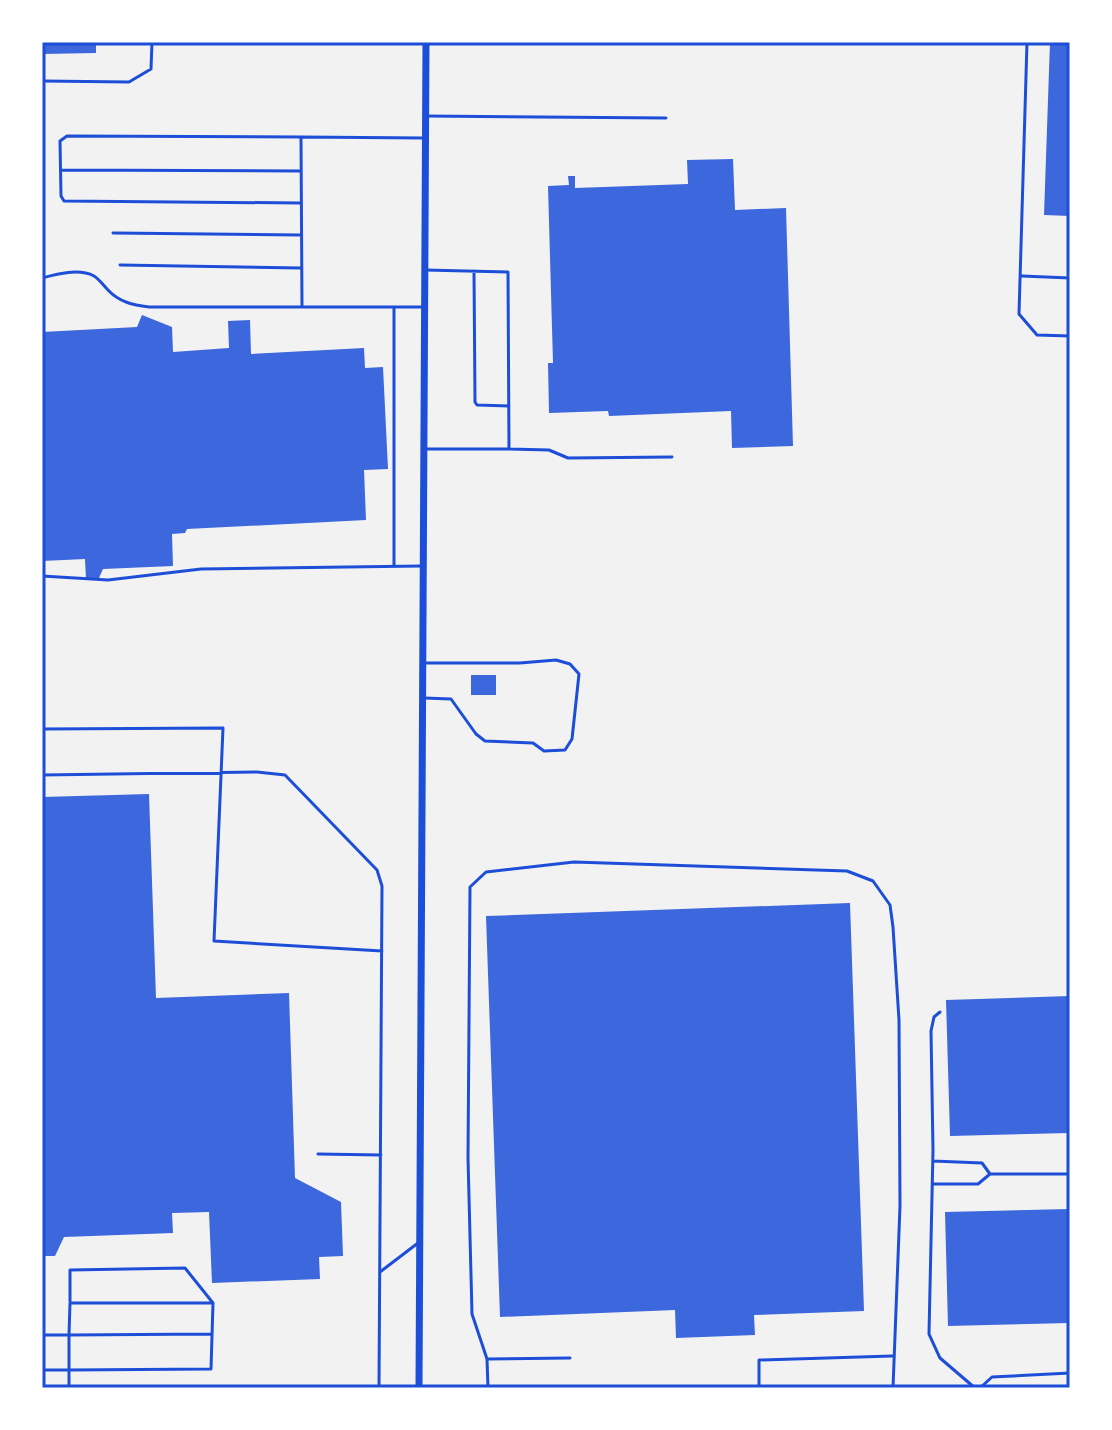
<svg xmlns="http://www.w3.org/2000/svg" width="1112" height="1430" viewBox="0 0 1112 1430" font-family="Signika,sans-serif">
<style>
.building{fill:#3d67dc}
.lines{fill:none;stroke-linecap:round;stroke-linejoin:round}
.service{stroke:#1d4ed8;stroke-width:3}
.tertiary{stroke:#1d4ed8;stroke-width:7}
.neatline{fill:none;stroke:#1d4ed8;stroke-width:3}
</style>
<rect width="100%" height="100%" fill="#f2f2f2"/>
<path class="building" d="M 42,42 L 96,42 L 96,53 L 42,54 Z
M 1050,42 L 1070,42 L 1070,216 L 1044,215 Z
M 733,159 L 735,210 L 786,208 L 793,446 L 732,448 L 731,411 L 609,416 L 608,411 L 549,413 L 548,363 L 553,363 L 548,186 L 569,185 L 568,176 L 575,176 L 575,188 L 688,184 L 687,160 Z
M 142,315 L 172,327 L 173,352 L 229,348 L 228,321 L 250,320 L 251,354 L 364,348 L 365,368 L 383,367 L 388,469 L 364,470 L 366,520 L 187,529 L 185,533 L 172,534 L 173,566 L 103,569 L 99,578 L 86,579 L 85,559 L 42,561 L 42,332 L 137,327 Z
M 471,675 L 496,675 L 496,695 L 471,695 Z
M 149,794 L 156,998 L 289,993 L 295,1178 L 341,1202 L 343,1256 L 319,1257 L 320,1279 L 212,1283 L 209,1212 L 172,1213 L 173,1233 L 64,1237 L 55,1256 L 42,1256 L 42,797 Z
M 850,903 L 864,1311 L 754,1315 L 755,1335 L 676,1338 L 675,1310 L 500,1317 L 486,916 Z
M 1070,996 L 1070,1133 L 950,1136 L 946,1000 Z
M 1070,1209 L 1070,1323 L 948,1326 L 945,1212 Z"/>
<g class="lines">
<path class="service" d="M 1027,42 L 1019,314 L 1037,335 L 1070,336
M 42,81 L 129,82 L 151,69 L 152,42
M 426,116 L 666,118
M 61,170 L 300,171
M 300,203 L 64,201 L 61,196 L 60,141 L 67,136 L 301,137
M 113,233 L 300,235
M 120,265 L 300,268
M 425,270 L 508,272 L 509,449 L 425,449
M 474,271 L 475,402 L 477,405 L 509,406
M 1022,276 L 1070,278
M 42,278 C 57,274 79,268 94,276 C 99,279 104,286 108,290 C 119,302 133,305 149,307 L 425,307
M 302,307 L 301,137 L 423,138
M 394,307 L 394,566
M 509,449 L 549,450 L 568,458 L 672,457
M 42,576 L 108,580 L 201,569 L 421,566
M 423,663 L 520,663 L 556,660 L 570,664 L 579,674 L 572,739 L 565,750 L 544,751 L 533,743 L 485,741 L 476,734 L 451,699 L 424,698
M 42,729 L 223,728 L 214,941 L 382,951
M 42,775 L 257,772 L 285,775 L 377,870 L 382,886 L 379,1388
M 940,1012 L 934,1017 L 931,1031 L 933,1150 L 929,1334 L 940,1358 L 975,1388
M 318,1154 L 381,1155
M 933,1161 L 982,1163 L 990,1174
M 934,1184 L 978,1184 L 990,1174 L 1070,1174
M 380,1272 L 418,1243
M 70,1301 L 70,1270 L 185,1268 L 213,1303
M 42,1335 L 69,1335 L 70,1303 L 213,1303 L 211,1369 L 69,1370 L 69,1388
M 487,1359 L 570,1358
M 42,1370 L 69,1370 L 69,1335 L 212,1334
M 488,1388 L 487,1359 L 472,1314 L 468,1158 L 470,887 L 486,872 L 574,862 L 847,871 L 873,881 L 890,905 L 893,927 L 899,1020 L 900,1206 L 893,1388
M 759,1388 L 759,1360 L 892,1356
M 980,1388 L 992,1377 L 1070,1373"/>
<path class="tertiary" d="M 419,1388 L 426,42"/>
</g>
<rect width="1112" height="1430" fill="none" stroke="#ffffff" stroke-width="88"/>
<rect x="44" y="44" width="1024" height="1342" class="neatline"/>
</svg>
